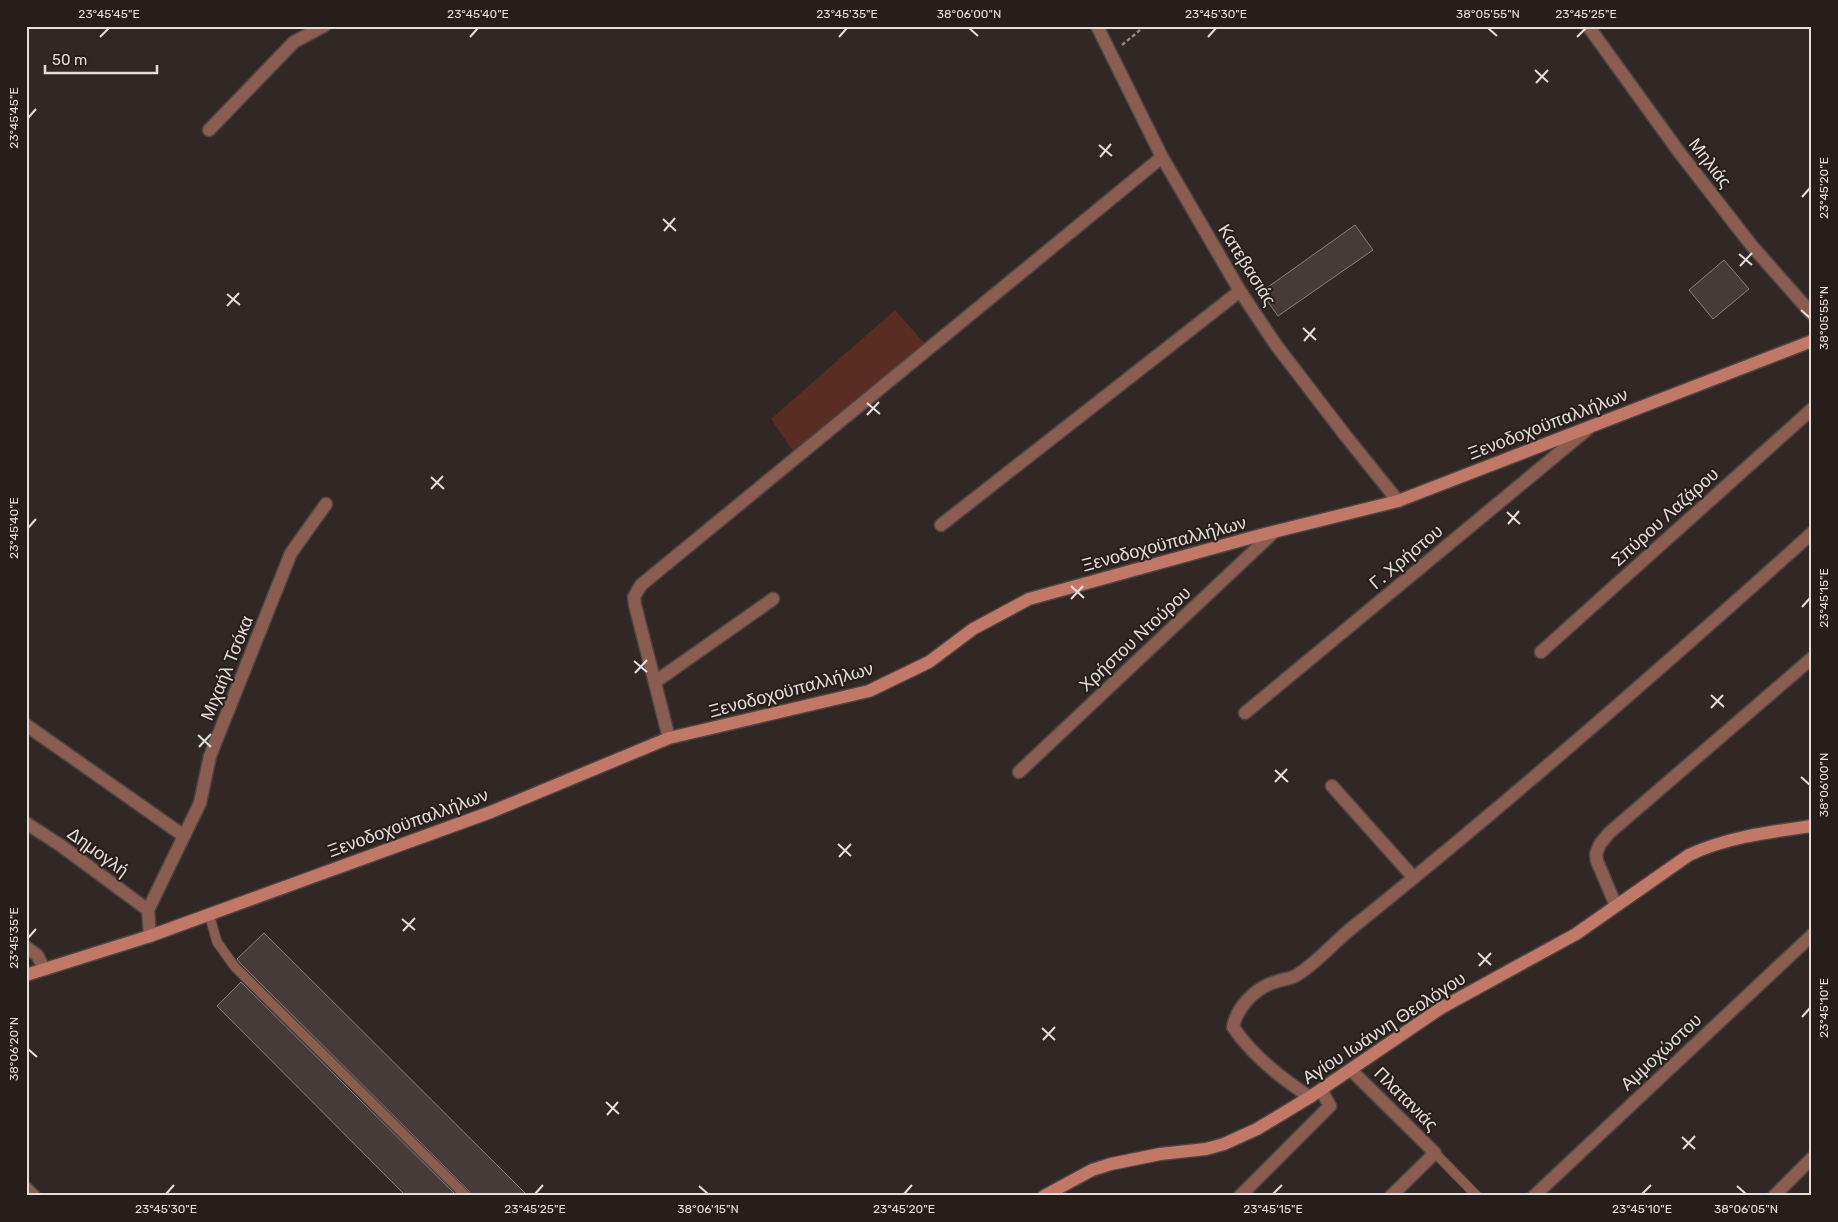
<svg xmlns="http://www.w3.org/2000/svg" width="1838" height="1222" viewBox="0 0 1838 1222" font-family="Rubik,sans-serif">
<style>
.green{fill:#5a2d22}
.building{fill:#463b38;stroke:#8d807d}
.lines{fill:none;stroke-linecap:round;stroke-linejoin:round}
.lane-casing{stroke:#4e4442;stroke-width:11}
.street-casing{stroke:#4e4442;stroke-width:15}
.secondary-casing{stroke:#4e4442;stroke-width:15}
.path{stroke:#8e8684;stroke-width:2.5;stroke-dasharray:4 2.5;stroke-linecap:butt}
.lane{stroke:#8b5d51;stroke-width:9}
.street{stroke:#8b5d51;stroke-width:12}
.secondary{stroke:#c27866;stroke-width:12}
.ticks{fill:none;stroke:#e5dedc;stroke-width:2}
.labels{text-anchor:middle;dominant-baseline:central;stroke-width:4;stroke-linejoin:round;paint-order:stroke}
.street-label{font-size:18px;fill:#e5dedc;stroke:#271e1b}
.neatline{fill:none;stroke:#e5dedc;stroke-width:2}
.ticks-label{font-size:12px;text-anchor:middle;fill:#e5dedc}
</style>
<rect width="100%" height="100%" fill="#312725"/>
<path class="green" d="M 895,310 L 925,344 L 795,454 L 771,419 Z"/>
<path class="building" d="M 1355,225 L 1373,250 L 1278,316 L 1261,292 Z
M 1724,260 L 1749,289 L 1713,319 L 1689,290 Z
M 264,933 L 528,1196 L 472,1196 L 470,1192 L 240,963 L 237,959 Z
M 241,982 L 457,1196 L 406,1196 L 217,1006 Z"/>
<g class="lines">
<g class="lane-casing">
<path id="lane" d="M 209,914 L 217,942 L 235,967 L 466,1196
M 1435,1153 L 1477,1196"/>
</g>
<g class="street-casing">
<path id="street" d="M 1097,26 L 1162,157 L 1240,291 L 1276,345 L 1345,435 L 1398,501
M 1588,26 L 1679,152 L 1752,246 L 1812,314
M 209,130 L 294,42 L 324,26
M 941,525 L 1240,291
M 1541,652 L 1812,409
M 655,682 L 773,599
M 1245,713 L 1589,428
M 26,725 L 184,836
M 669,738 L 635,605 L 634,597 L 641,585 L 1162,157
M 1019,772 L 1274,532
M 1332,786 L 1414,878
M 26,823 L 60,845 L 148,910
M 1616,906 L 1597,861 L 1596,854 L 1600,844 L 1609,833 L 1812,658
M 150,936 L 148,910 L 200,803 L 210,756 L 291,553 L 326,504
M 26,947 L 37,955 L 44,968
M 1351,1070 L 1435,1153 L 1391,1196
M 1310,1097 C 1282,1079 1252,1055 1233,1027 C 1237,1007 1255,988 1275,982 C 1283,979 1291,979 1297,975 C 1318,962 1334,942 1353,927 C 1510,801 1662,668 1812,533
M 26,1188 L 34,1196
M 1240,1196 L 1330,1106 L 1321,1090
M 1534,1196 L 1812,935
M 1774,1196 L 1812,1158"/>
</g>
<g class="secondary-casing">
<path id="secondary" d="M 26,975 L 150,936 L 491,812 L 669,738 L 869,691 L 929,662 L 973,629 L 1029,599 L 1257,536 L 1398,501 L 1812,341
M 1044,1196 L 1092,1170 L 1111,1164 L 1160,1154 L 1206,1149 L 1224,1144 L 1257,1129 L 1310,1097 L 1441,1008 L 1576,934 L 1689,855 C 1727,837 1770,832 1812,826"/>
</g>
<path class="path" d="M 1122,45 L 1145,26"/>
<use href="#lane" class="lane"/>
<use href="#street" class="street"/>
<use href="#secondary" class="secondary"/>
</g>
<path class="ticks" d="M 969,28 L 978,36M 1488,28 L 1497,36M 100,37 L 109,28M 470,37 L 478,28M 839,37 L 847,28M 1208,37 L 1216,28M 1577,37 L 1586,28M 1535,70 L 1548,82M 1536,83 L 1548,70M 28,118 L 36,109M 1099,145 L 1112,156M 1100,157 L 1111,144M 1802,197 L 1810,188M 663,219 L 676,231M 664,231 L 675,218M 1739,254 L 1752,265M 1740,266 L 1752,253M 227,294 L 240,305M 227,306 L 239,293M 1801,310 L 1810,318M 1303,328 L 1316,340M 1304,341 L 1315,328M 867,403 L 880,414M 867,415 L 879,402M 431,477 L 444,489M 431,489 L 443,476M 1507,512 L 1520,524M 1508,524 L 1519,511M 28,528 L 36,519M 1071,586 L 1084,598M 1071,599 L 1083,586M 1802,607 L 1810,598M 634,661 L 647,672M 635,673 L 647,660M 1711,695 L 1724,707M 1711,708 L 1723,695M 198,735 L 211,747M 199,747 L 211,734M 1275,770 L 1288,782M 1801,777 L 1810,785M 1275,782 L 1287,769M 838,844 L 851,856M 839,857 L 851,844M 402,919 L 415,930M 403,931 L 415,918M 28,938 L 36,929M 1478,953 L 1491,965M 1479,966 L 1491,953M 1802,1017 L 1810,1008M 1042,1028 L 1055,1040M 1043,1040 L 1055,1027M 28,1049 L 37,1057M 606,1102 L 619,1114M 607,1115 L 618,1102M 1682,1137 L 1695,1149M 1683,1149 L 1695,1136M 699,1186 L 708,1194M 1737,1186 L 1746,1194M 166,1194 L 174,1185M 535,1194 L 543,1185M 904,1194 L 912,1185M 1273,1194 L 1282,1185M 1642,1194 L 1651,1185"/>
<g class="labels">
<g class="street-label">
<text transform="translate(1710 163) rotate(52)">Μηλιάς</text>
<text transform="translate(1247 265) rotate(58)">Κατεβασιάς</text>
<text transform="translate(1548 424) rotate(-21)">Ξενοδοχοϋπαλλήλων</text>
<text transform="translate(1665 517) rotate(-42)">Σπύρου Λαζάρου</text>
<text transform="translate(1164 544) rotate(-15)">Ξενοδοχοϋπαλλήλων</text>
<text transform="translate(1406 557) rotate(-40)">Γ. Χρήστου</text>
<text transform="translate(1135 639) rotate(-43)">Χρήστου Ντούρου</text>
<text transform="translate(227 668) rotate(-68)">Μιχαήλ Τσόκα</text>
<text transform="translate(791 690) rotate(-15)">Ξενοδοχοϋπαλλήλων</text>
<text transform="translate(408 823) rotate(-20)">Ξενοδοχοϋπαλλήλων</text>
<text transform="translate(98 852) rotate(36)">Δημογλή</text>
<text transform="translate(1384 1028) rotate(-33)">Αγίου Ιωάννη Θεολόγου</text>
<text transform="translate(1661 1052) rotate(-43)">Αμμοχώστου</text>
<text transform="translate(1406 1099) rotate(45)">Πλατανιάς</text>
</g>
</g>
<rect width="1838" height="1222" fill="none" stroke="#271e1b" stroke-width="55"/>
<path d="M45 65v8h112v-8" fill="none" stroke="#e5dedc" stroke-width="2.5"/>
<text x="52" y="65" font-size="15" fill="#e5dedc" stroke="#271e1b" stroke-width="4" paint-order="stroke">50 m</text>
<rect x="28" y="28" width="1782" height="1166" class="neatline"/>
<g class="ticks-label">
<text x="109" y="18">23°45'45"E</text>
<text x="478" y="18">23°45'40"E</text>
<text x="847" y="18">23°45'35"E</text>
<text x="969" y="18">38°06'00"N</text>
<text x="1216" y="18">23°45'30"E</text>
<text x="1488" y="18">38°05'55"N</text>
<text x="1586" y="18">23°45'25"E</text>
<text transform="translate(14 118) rotate(-90)" y="4">23°45'45"E</text>
<text transform="translate(1824 188) rotate(-90)" y="4">23°45'20"E</text>
<text transform="translate(1824 318) rotate(-90)" y="4">38°05'55"N</text>
<text transform="translate(14 528) rotate(-90)" y="4">23°45'40"E</text>
<text transform="translate(1824 598) rotate(-90)" y="4">23°45'15"E</text>
<text transform="translate(1824 785) rotate(-90)" y="4">38°06'00"N</text>
<text transform="translate(14 938) rotate(-90)" y="4">23°45'35"E</text>
<text transform="translate(1824 1008) rotate(-90)" y="4">23°45'10"E</text>
<text transform="translate(14 1049) rotate(-90)" y="4">38°06'20"N</text>
<text x="166" y="1213">23°45'30"E</text>
<text x="535" y="1213">23°45'25"E</text>
<text x="708" y="1213">38°06'15"N</text>
<text x="904" y="1213">23°45'20"E</text>
<text x="1273" y="1213">23°45'15"E</text>
<text x="1642" y="1213">23°45'10"E</text>
<text x="1746" y="1213">38°06'05"N</text>
</g>
</svg>
